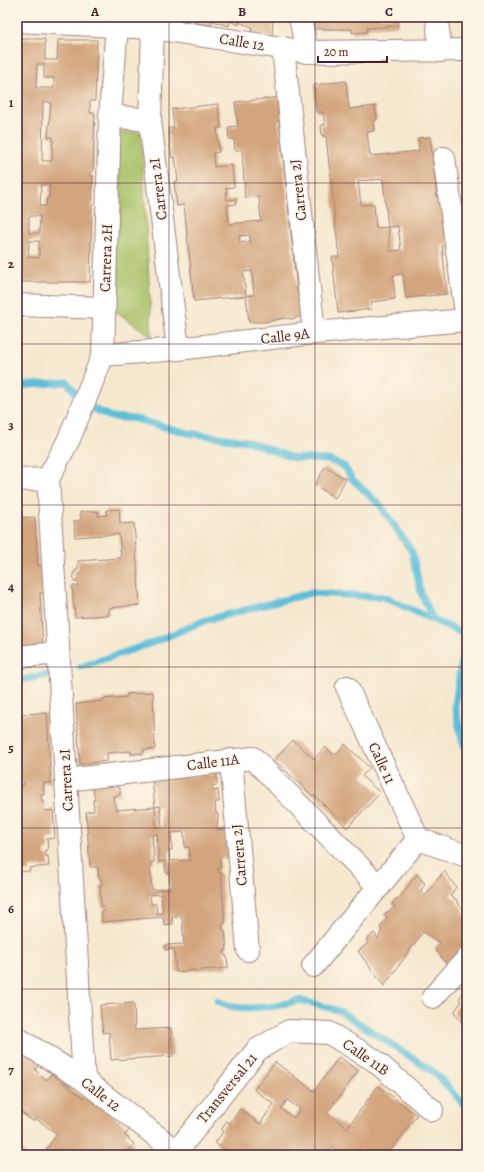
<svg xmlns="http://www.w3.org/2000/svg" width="484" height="1172" viewBox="0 0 484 1172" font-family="Alegreya,serif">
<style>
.green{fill:#a9c36a;stroke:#7a714a}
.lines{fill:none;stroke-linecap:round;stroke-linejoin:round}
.stream{stroke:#5bbed9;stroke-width:7}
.building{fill:#d3a57e;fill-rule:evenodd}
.minor-casing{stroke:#a0847d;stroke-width:24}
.secondary-casing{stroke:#a0847d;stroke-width:24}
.minor{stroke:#fff;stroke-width:22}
.secondary{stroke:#fff;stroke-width:22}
.grid{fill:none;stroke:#4a1f2b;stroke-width:1;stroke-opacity:0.55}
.labels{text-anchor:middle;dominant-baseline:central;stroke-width:3;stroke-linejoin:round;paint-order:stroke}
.street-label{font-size:15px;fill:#4a1f2b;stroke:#fcf5e5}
.neatline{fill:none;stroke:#4a1f2b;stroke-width:1.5}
.grid-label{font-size:13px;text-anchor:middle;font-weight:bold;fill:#4a1f2b}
</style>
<rect width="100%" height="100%" fill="#fcf5e5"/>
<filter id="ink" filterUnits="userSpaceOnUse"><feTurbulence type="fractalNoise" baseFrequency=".025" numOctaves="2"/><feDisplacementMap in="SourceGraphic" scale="8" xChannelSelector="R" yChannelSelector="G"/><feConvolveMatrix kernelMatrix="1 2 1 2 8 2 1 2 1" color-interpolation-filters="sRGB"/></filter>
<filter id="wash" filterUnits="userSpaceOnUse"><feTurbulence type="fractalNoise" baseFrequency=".012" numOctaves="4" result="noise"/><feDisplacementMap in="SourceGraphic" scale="16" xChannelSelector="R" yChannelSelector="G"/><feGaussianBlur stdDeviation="0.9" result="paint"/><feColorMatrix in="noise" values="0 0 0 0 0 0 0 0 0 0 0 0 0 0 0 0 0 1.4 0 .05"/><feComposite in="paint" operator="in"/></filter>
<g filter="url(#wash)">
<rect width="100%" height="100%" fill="#f6e8cf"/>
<path class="green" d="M 115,132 L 141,132 L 152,337 L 111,308 Z"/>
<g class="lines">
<path class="stream" d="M 17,386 L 67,382 L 81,400
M 88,406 L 111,417 L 136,419 L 188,433 L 247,441 L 293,458 L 328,460 L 344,466 L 352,479 L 381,506 L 412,552 L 421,593 L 433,619
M 467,622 L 455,706 L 462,740 L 467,752
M 80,667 L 152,643 L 206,620 L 311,593 L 384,597 L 464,634
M 17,681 L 51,674
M 217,1001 L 233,1007 L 249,1008 L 276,1006 L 300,1000 L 340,1011 L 434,1072 L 467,1108"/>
</g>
<g id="blocks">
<path class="building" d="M 169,17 L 212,17 L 211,25 L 168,19 Z
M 213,17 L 273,17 L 272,37 L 251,33 L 252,27 L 239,22 L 239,25 L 230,21 L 229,26 L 213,21 Z
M 314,17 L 398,17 L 398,26 L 367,28 L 367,32 L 352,33 L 352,29 L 314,29 Z
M 17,39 L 45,39 L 45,60 L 57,60 L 58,40 L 97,40 L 95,101 L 90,101 L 90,113 L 95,113 L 93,172 L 90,172 L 89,175 L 93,176 L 90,282 L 17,282 ZM 37,64 L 44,64 L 44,78 L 54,78 L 54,88 L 36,88 ZM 43,102 L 51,102 L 48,137 L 53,137 L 52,161 L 42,161 ZM 41,185 L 50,185 L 49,197 L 47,197 L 46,206 L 40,206 ZM 29,216 L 40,216 L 39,233 L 29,233 ZM 29,241 L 39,241 L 39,258 L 28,257 Z
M 346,81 L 349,109 L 375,106 L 377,120 L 373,121 L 374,131 L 367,132 L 370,156 L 419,151 L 418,138 L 430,137 L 437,197 L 439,197 L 449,245 L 442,246 L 447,294 L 406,298 L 403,274 L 393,275 L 395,299 L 371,302 L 372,309 L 338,313 L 332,257 L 339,257 L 326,136 L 322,136 L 321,125 L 325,125 L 323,112 L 316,112 L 314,85 ZM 383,179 L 388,227 L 376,228 L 374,204 L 361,205 L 358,181 ZM 398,226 L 401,250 L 390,251 L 388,227 Z
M 283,97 L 286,121 L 279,121 L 297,290 L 300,290 L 303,316 L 292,319 L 285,318 L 265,322 L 249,322 L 246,296 L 254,295 L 252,271 L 243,272 L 246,296 L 194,301 L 184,205 L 177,206 L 174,182 L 178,181 L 175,157 L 172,158 L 168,128 L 174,128 L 172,109 L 218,104 L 221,128 L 217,128 L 219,152 L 213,153 L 214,167 L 232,165 L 234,187 L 226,188 L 227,200 L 236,199 L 236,204 L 227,205 L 229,224 L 261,221 L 259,197 L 245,198 L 242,150 L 235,150 L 234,139 L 229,139 L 228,127 L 238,126 L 235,102 ZM 250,235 L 250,241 L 240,243 L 239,236 Z
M 325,467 L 346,479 L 335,498 L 315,485 Z
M 119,509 L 120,524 L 134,523 L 140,605 L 109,608 L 109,615 L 75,617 L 72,586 L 79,586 L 79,582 L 74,582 L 73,573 L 75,573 L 75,570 L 78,570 L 78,561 L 121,558 L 119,534 L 75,537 L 74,521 L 81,520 L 80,512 L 98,511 L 98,516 L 107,515 L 106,510 Z
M 35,517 L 38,566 L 45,565 L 47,593 L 40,593 L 43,649 L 17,650 L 17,518 Z
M 153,692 L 155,749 L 143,750 L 144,753 L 131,754 L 131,751 L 107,753 L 107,761 L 80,764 L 76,704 L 103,701 L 103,699 L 127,697 L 127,694 Z
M 47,713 L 51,783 L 43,783 L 44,795 L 41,795 L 42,801 L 44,801 L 45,811 L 53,810 L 55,838 L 47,839 L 48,850 L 45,850 L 45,856 L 48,856 L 49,866 L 29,868 L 30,871 L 17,872 L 17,785 L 24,785 L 23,780 L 17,780 L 17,714 Z
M 293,740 L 314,759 L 325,747 L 335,755 L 345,744 L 370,768 L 362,776 L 380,793 L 347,828 L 314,795 L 313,796 L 274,760 Z
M 217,774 L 217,785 L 212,786 L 212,791 L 218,790 L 219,802 L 215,802 L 216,814 L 218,814 L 217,830 L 226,829 L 228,857 L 220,857 L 220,868 L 218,868 L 219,873 L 221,873 L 224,913 L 225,924 L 222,924 L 223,930 L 225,930 L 227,951 L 224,951 L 225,956 L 227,956 L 228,968 L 176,972 L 174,949 L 165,950 L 165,945 L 184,944 L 182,916 L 172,917 L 172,924 L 164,925 L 163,917 L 102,922 L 102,912 L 104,912 L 103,906 L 101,907 L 100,885 L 102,885 L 101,879 L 99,879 L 98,867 L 90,867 L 86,812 L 94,811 L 93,800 L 95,800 L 92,784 L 117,782 L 117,787 L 120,788 L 120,795 L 113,796 L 116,810 L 155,807 L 152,779 ZM 160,806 L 162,827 L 156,827 L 155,807 ZM 184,832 L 185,848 L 189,847 L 190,860 L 170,861 L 169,850 L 172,850 L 171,833 ZM 157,834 L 159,862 L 165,861 L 166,873 L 169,873 L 170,889 L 152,890 L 150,863 L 154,862 L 152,835 ZM 161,894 L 163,913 L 157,914 L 156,904 L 151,904 L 150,895 Z
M 444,871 L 456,887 L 450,896 L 457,900 L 457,903 L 464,910 L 462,913 L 467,918 L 467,946 L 457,959 L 448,966 L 435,949 L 440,943 L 423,932 L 384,986 L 358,951 L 368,943 L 366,940 L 374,933 L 378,939 L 382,930 L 380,927 L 387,918 L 384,914 L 395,907 L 392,903 L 397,898 L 398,900 L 417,874 L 425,884 L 421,890 L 425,896 Z
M 467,979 L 467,1029 L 454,1012 L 461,1002 L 459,999 L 466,989 L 462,983 Z
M 134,1003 L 135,1030 L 171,1028 L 173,1056 L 111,1060 L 109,1032 L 103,1033 L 100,1005 Z
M 17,1048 L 41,1062 L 35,1070 L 47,1080 L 51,1074 L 84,1098 L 86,1095 L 130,1129 L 125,1135 L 134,1144 L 128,1152 L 133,1155 L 43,1154 L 57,1134 L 35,1118 L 33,1121 L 17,1109 Z
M 339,1057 L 358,1071 L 327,1113 L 347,1128 L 378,1086 L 417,1115 L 387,1155 L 368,1155 L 361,1150 L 357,1155 L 343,1155 L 332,1147 L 327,1155 L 226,1155 L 223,1153 L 225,1150 L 215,1143 L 223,1132 L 221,1130 L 227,1121 L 230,1123 L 240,1109 L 260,1124 L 268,1112 L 274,1104 L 254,1090 L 275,1062 L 314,1091 ZM 287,1100 L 300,1109 L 294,1118 L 281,1109 Z
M 17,1147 L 28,1155 L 17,1155 Z"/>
</g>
</g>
<g filter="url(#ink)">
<use href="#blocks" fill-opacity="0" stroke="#a0847d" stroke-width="1"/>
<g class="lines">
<g class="minor-casing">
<path id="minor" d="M 300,17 L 307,52
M 437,17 L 440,51
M 153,28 L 150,120 L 178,349
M 283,48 L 314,333
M 110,116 L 150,120
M 444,158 L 467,320
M 17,305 L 104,308
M 103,355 L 178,349 L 314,333 L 467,320
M 48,479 L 84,1080
M 48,479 L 69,439 L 103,355 L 110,116 L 117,25
M 17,480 L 48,479
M 17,657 L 58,653
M 347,687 L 418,839
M 231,760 L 248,950
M 66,780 L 253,758 L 379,887
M 418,839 L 467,856
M 313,966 L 418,839
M 433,997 L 467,959
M 17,1038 L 84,1080 L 181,1155
M 174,1155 L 257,1050 L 289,1031 L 329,1033 L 374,1060 L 432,1110"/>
</g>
<g class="secondary-casing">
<path id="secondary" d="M 17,21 L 153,28 L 307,52 L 467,50"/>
</g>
<use href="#minor" class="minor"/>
<use href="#secondary" class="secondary"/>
</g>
</g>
<path class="grid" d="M 169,17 L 169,1155M 315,17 L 315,1155M 17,183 L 467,183M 17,344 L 467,344M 17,505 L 467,505M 17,667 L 467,667M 17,828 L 467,828M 17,989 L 467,989"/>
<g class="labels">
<g class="street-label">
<text transform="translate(242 42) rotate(9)">Calle 12</text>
<text transform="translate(158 189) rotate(-97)">Carrera 2I</text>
<text transform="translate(298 190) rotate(-96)">Carrera 2J</text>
<text transform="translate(106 258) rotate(-88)">Carrera 2H</text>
<text transform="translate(285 336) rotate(-7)">Calle 9A</text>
<text transform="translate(213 762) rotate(-7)">Calle 11A</text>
<text transform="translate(382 763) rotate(65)">Calle 11</text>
<text transform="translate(66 780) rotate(-93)">Carrera 2I</text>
<text transform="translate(239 855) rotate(-95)">Carrera 2J</text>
<text transform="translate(366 1057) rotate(35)">Calle 11B</text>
<text transform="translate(227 1088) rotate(-51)">Transversal 21</text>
<text transform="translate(101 1094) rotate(38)">Calle 12</text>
</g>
</g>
<rect width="484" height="1172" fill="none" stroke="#fcf5e5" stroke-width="44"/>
<path d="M318 56v6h69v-6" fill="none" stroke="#4a1f2b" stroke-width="2"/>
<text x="324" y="56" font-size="12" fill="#4a1f2b" stroke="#fcf5e5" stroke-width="3" paint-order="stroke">20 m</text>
<rect x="22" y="22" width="440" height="1128" class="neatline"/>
<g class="grid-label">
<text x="95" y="16">A</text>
<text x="242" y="16">B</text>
<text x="389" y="16">C</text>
<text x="11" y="107">1</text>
<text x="11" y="268">2</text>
<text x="11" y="429">3</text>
<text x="11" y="591">4</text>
<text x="11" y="752">5</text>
<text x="11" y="913">6</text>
<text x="11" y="1074">7</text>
</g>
</svg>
